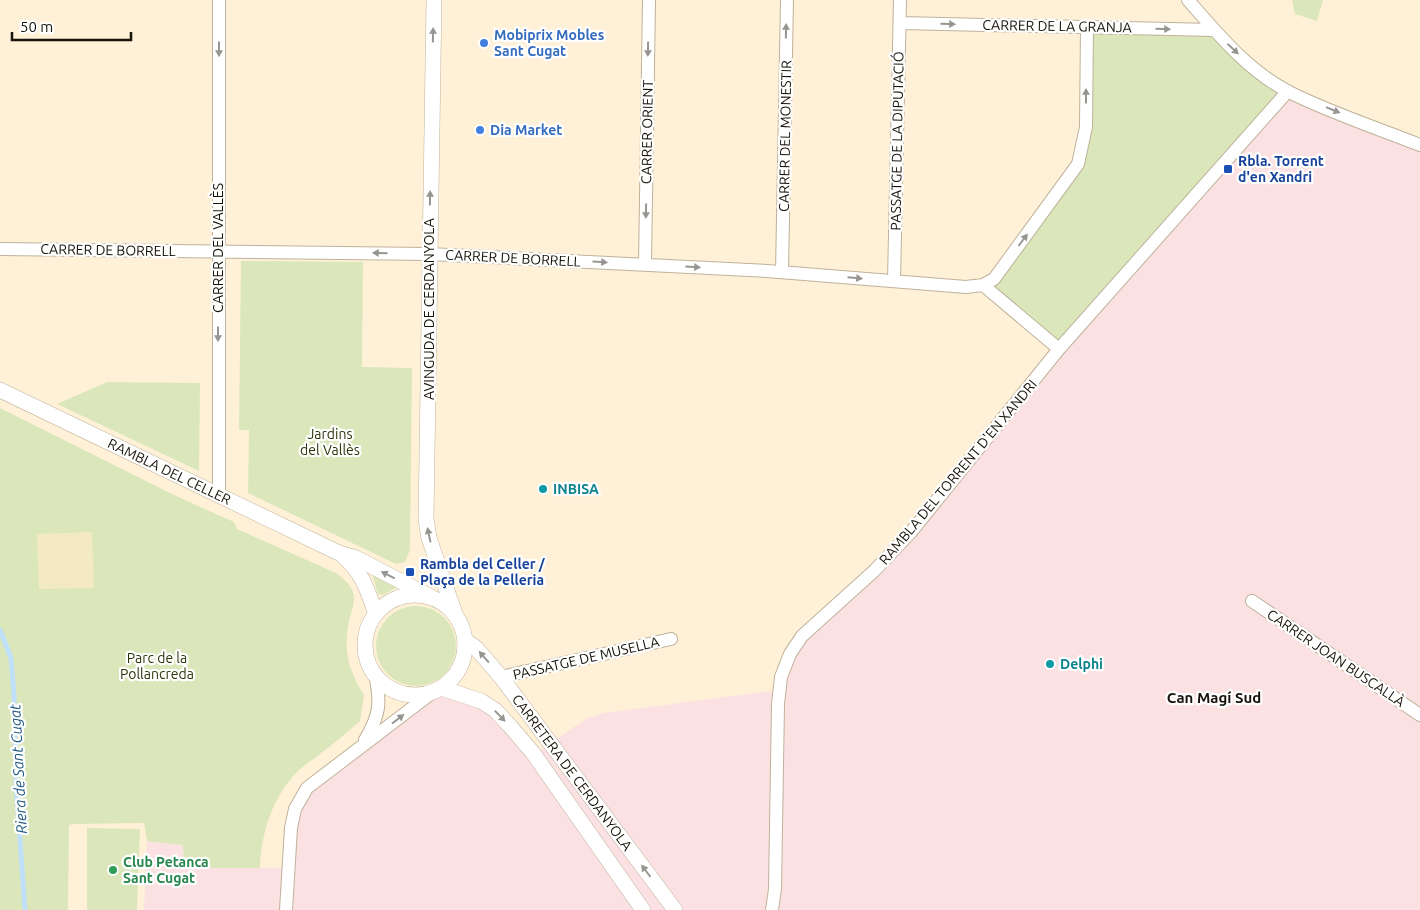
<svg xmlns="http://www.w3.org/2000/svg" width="1420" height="910" viewBox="0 0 1420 910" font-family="Ubuntu,sans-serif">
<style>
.industrial{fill:#fce1e3}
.green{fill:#dbe7ba}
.sand{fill:#f3e9c3}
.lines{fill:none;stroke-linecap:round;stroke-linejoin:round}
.stream{stroke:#c0dff9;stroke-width:5}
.minor-casing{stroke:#bfb29a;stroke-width:14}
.tertiary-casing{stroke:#bfb29a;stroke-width:16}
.minor{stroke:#fff;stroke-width:12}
.tertiary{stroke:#fff;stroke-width:15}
.oneway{fill:#979591}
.shop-dot{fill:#3f7fe0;stroke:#fff;stroke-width:2}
.transit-dot{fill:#1a4fb4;stroke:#fff;stroke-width:2}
.culture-dot{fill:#0f9aa8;stroke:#fff;stroke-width:2}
.leisure-dot{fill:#2e9e5b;stroke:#fff;stroke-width:2}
.labels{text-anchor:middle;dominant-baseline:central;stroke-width:4.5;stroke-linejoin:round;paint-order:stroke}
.street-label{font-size:14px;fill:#17130a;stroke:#fff}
.shop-label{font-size:14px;font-weight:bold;fill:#366cbe;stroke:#fff;text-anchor:start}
.transit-label{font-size:14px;font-weight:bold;fill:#164399;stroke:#fff;text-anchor:start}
.park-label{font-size:14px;fill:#2c3507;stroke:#fff}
.culture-label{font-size:14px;font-weight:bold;fill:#0d838f;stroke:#fff;text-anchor:start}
.leisure-label{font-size:14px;font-weight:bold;fill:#27864d;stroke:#fff;text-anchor:start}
.neighbourhood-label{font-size:15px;font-weight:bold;fill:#17130a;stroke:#fff}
.water-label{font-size:15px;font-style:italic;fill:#215a84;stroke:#fff}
</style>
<rect width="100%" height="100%" fill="#fff1d8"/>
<path class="industrial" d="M 1288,91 L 1420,145 L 1420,910 L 144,910 L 147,841 L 183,845 L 184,868 L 288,868 L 291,828 L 307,788 L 433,692 L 481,701 L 533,755 L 586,719 L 603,713 L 780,690 L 790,654 L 874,571 L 1032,386 Z"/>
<path class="green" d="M 1292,0 L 1323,0 L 1317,21 L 1295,14 Z
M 1087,27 L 1214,30 L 1288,91 L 1059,349 L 983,285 L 1078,164 Z
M 241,261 L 363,262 L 362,367 L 412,368 L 410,550 L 405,562 L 396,564 L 248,493 L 249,430 L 239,430 Z
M 107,382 L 200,383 L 199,471 L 57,404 Z
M 0,408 L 174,495 L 234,522 L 237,529 L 336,573 C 368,596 348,606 347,636 C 345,658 352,676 364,695 L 360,721 C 347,732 335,743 321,753 C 313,760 304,765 297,772 C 272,798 261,834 260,868 L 184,868 L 183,845 L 147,841 L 144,823 L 73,824 L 69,825 L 68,910 L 0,910 Z
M 374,573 L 397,587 L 383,595 L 378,594 L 373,577 Z
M376 646a40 40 0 1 1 80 0a40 40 0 1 1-80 0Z
M 87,828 L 140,829 L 137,910 L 87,910 Z"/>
<path class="sand" d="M 92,532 L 94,588 L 39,589 L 37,534 Z"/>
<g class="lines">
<path class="stream" d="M 0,630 L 11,658 L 14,695 L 16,784 L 25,910"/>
<g class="minor-casing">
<path id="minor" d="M 1188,0 C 1218,34 1248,71 1289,92 C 1331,113 1377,128 1420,145
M 900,23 L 1214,30
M 0,249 L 429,254 L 767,271 L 966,287 L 983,285 L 994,279 L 1078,164 L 1086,127 L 1087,27
M 645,264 L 649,0
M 782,272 L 787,0
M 894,281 L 900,0
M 983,285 L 1059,349
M 219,496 L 219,0
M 1252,601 L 1420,715
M 501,677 L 671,639
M 365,740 C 380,715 381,703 375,674
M 286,910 L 291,828 L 295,809 L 307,788 L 433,692
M 772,910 L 775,889 L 778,704 L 781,677 L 790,654 L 802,636 L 874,571 L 911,532 L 1059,349 L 1288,91"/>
</g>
<g class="tertiary-casing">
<g id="tertiary">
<path d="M 434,0 L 426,519 L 429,538 L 455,614"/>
<path id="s1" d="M 0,390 L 339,553 L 356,558 L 431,597"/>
<path d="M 344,557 C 363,573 368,592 376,614"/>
<circle cx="415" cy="645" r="50"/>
<path id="s2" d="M 465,640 L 476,648 L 501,677 L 675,910"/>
<path d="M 441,688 L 481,701 L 495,710 L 510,726 L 533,753 L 643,910"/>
</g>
</g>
<use href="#minor" class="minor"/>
<use href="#tertiary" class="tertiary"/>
</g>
<defs><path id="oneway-solid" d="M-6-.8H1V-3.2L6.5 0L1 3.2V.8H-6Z" transform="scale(1.25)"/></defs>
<g class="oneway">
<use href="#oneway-solid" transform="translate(948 24) rotate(1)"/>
<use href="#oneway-solid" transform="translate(1163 29) rotate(1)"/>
<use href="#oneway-solid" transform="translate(786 31) rotate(-89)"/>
<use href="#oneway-solid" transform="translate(433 35) rotate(-89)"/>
<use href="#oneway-solid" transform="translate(219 49) rotate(90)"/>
<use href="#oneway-solid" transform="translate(648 49) rotate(91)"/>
<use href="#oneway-solid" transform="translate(1233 49) rotate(43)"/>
<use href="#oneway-solid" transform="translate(1086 96) rotate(-90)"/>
<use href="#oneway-solid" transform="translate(1333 110) rotate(22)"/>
<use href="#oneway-solid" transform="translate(430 198) rotate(-89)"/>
<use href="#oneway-solid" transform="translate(646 211) rotate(91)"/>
<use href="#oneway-solid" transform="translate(1023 240) rotate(-53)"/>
<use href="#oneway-solid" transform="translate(380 253) rotate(-179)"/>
<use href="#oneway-solid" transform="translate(600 262) rotate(3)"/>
<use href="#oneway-solid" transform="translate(693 267) rotate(3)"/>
<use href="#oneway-solid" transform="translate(855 278) rotate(5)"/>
<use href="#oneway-solid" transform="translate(218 334) rotate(90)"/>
<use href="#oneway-solid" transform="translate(429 535) rotate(-102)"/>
<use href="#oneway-solid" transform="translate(388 575) rotate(-153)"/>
<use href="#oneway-solid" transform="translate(484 657) rotate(-131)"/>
<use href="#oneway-solid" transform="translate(500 716) rotate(46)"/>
<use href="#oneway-solid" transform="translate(398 719) rotate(-37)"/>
<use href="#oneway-solid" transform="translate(646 871) rotate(-127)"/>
</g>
<g class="shop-dot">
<circle cx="484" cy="43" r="5"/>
<circle cx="480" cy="130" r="5"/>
</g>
<g class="transit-dot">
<rect x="1223" y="164" width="10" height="10" rx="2.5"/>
<rect x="405" y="567" width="10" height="10" rx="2.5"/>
</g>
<g class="culture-dot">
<circle cx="543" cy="489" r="5"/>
<circle cx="1050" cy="664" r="5"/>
</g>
<circle class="leisure-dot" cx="113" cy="870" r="5"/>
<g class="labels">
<g class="street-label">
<text transform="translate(1057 26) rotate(1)">CARRER DE LA GRANJA</text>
<text transform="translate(647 132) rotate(-89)">CARRER ORIENT</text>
<text transform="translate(785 136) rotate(-89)">CARRER DEL MONESTIR</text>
<text transform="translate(897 141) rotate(-89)">PASSATGE DE LA DIPUTACIÓ</text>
<text transform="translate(218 248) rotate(-90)">CARRER DEL VALLÈS</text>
<text transform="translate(108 250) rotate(1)">CARRER DE BORRELL</text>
<text transform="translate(513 258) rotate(3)">CARRER DE BORRELL</text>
<text transform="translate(429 309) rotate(-90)">AVINGUDA DE CERDANYOLA</text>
<text stroke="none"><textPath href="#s1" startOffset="188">RAMBLA DEL CELLER</textPath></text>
<text transform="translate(958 472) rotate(-50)">RAMBLA DEL TORRENT D'EN XANDRI</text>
<text transform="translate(586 658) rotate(-13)">PASSATGE DE MUSELLA</text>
<text transform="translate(1336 658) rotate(34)">CARRER JOAN BUSCALLÀ</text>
<text stroke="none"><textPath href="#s2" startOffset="171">CARRETERA DE CERDANYOLA</textPath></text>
</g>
<g class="shop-label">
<text x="494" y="35">Mobiprix Mobles<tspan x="494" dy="16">Sant Cugat</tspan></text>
<text x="490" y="130">Dia Market</text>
</g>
<g class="transit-label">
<text x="1238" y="161">Rbla. Torrent<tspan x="1238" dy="16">d'en Xandri</tspan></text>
<text x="420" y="564">Rambla del Celler /<tspan x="420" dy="16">Plaça de la Pelleria</tspan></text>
</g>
<g class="park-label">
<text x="330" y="434">Jardins<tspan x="330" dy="16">del Vallès</tspan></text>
<text x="157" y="658">Parc de la<tspan x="157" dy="16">Pollancreda</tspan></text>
</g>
<g class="culture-label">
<text x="553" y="489">INBISA</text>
<text x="1060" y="664">Delphi</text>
</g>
<g class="leisure-label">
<text x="123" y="862">Club Petanca<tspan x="123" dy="16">Sant Cugat</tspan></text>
</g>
<g class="neighbourhood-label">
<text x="1214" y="697">Can Magí Sud</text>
</g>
<g class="water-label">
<text transform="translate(18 769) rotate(-93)">Riera de Sant Cugat</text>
</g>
</g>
<path d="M12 32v8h119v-8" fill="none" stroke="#17130a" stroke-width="2.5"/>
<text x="20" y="32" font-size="15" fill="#17130a" stroke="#ffffff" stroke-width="4" paint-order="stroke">50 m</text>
</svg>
